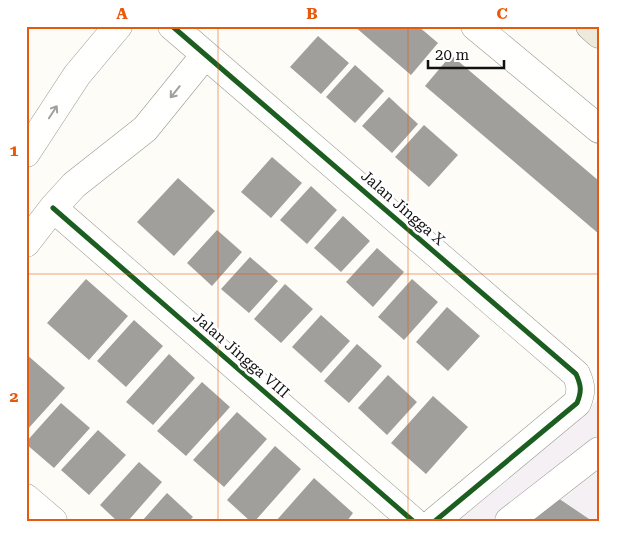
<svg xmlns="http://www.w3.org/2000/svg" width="625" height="547" viewBox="0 0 625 547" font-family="'Roboto Serif',serif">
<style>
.industrial{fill:#f5f0f3}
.building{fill:#a19f9c}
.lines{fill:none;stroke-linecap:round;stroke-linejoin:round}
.minor-casing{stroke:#979795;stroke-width:29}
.major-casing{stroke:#858482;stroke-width:29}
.minor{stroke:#fffffe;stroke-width:28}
.major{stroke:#ede9dc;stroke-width:28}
.cycleway-casing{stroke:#fff;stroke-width:8}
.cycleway{stroke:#1b5e20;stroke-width:5}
.oneway{stroke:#a0a09f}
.grid{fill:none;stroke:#e8590c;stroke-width:1;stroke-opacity:0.55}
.labels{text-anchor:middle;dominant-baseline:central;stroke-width:5;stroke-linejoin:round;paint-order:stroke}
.street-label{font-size:15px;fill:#111;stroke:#fff}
.neatline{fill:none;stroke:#e8590c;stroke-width:2}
.grid-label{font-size:16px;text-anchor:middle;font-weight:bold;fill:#e8590c}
</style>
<rect width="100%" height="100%" fill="#fdfcf7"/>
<path class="industrial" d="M 599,399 L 599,521 L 456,521 Z"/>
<path class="building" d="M 354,26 L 418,26 L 438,43 L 411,75 Z
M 318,36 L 349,63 L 321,94 L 290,67 Z
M 451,55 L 599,181 L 599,234 L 425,86 Z
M 355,65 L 384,91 L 355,123 L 326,97 Z
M 389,97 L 418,124 L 392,153 L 362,126 Z
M 424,125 L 458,155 L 429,187 L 395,157 Z
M 272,157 L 302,183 L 271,218 L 241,192 Z
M 178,178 L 215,211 L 174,256 L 137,222 Z
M 311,186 L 337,210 L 307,244 L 280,220 Z
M 343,216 L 370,241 L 341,272 L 314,248 Z
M 217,230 L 242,252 L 212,286 L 187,263 Z
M 377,248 L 404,272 L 373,307 L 346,282 Z
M 250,257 L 278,281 L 249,313 L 221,289 Z
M 86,279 L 128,316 L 89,360 L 47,323 Z
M 412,279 L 438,302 L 404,340 L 378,317 Z
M 285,284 L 313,309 L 281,343 L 254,319 Z
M 447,307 L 480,336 L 448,371 L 416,342 Z
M 321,315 L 350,341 L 321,373 L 292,347 Z
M 134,320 L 163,346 L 126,387 L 97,361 Z
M 357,344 L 382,366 L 349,403 L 324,381 Z
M 26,354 L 65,388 L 26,431 Z
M 169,354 L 195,378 L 153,425 L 126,402 Z
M 388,375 L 417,402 L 387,435 L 358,408 Z
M 202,382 L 230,407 L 186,456 L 157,431 Z
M 433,396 L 468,427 L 426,474 L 391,443 Z
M 61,403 L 90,428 L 54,468 L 26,444 L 26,442 Z
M 237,412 L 267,439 L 224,487 L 193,460 Z
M 98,430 L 126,455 L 89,495 L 61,470 Z
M 275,446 L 301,469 L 255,521 L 250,521 L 227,500 Z
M 139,462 L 162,482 L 128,521 L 117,521 L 100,505 Z
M 314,478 L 353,513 L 347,521 L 276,521 Z
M 167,493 L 193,517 L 189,521 L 142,521 Z
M 558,498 L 592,521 L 522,521 Z"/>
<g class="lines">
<g class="minor-casing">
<path id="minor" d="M 172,26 L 576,374 C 581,385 582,391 577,403 L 435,521
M 475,26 L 599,129
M 26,153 L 77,75 L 118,26
M 53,208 L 413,521
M 26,243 L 53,208 L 74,185 L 145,129 L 205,55
M 26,498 L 53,521
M 509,521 L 599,451"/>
</g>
<g class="major-casing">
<path id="major" d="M 590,26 L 599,34"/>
</g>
<use href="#minor" class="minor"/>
<use href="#major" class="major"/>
<g class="cycleway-casing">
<path id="cycleway" d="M 172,26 L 576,374 C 581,385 582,391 577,403 L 435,521
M 53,208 L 413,521"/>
</g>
<use href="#cycleway" class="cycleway"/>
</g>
<defs><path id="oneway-shaft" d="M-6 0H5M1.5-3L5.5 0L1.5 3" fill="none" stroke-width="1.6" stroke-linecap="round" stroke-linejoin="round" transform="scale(1.25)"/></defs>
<g class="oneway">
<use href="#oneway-shaft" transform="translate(175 92) rotate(129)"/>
<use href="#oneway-shaft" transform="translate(53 112) rotate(-57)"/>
</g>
<path class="grid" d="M 218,26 L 218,521M 408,26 L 408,521M 26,274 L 599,274"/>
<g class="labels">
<g class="street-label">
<text transform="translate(403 208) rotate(41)">Jalan Jingga X</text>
<text transform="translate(241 355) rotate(41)">Jalan Jingga VIII</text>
</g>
</g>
<rect width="625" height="547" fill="none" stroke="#ffffff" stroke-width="55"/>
<path d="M428 60v8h76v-8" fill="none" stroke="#111111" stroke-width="2.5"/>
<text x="435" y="60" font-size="15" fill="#111111" stroke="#ffffff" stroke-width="4" paint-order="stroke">20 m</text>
<rect x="28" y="28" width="570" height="492" class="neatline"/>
<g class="grid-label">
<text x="122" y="19">A</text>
<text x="312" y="19">B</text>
<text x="502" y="19">C</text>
<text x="14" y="156">1</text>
<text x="14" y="402">2</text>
</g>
</svg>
